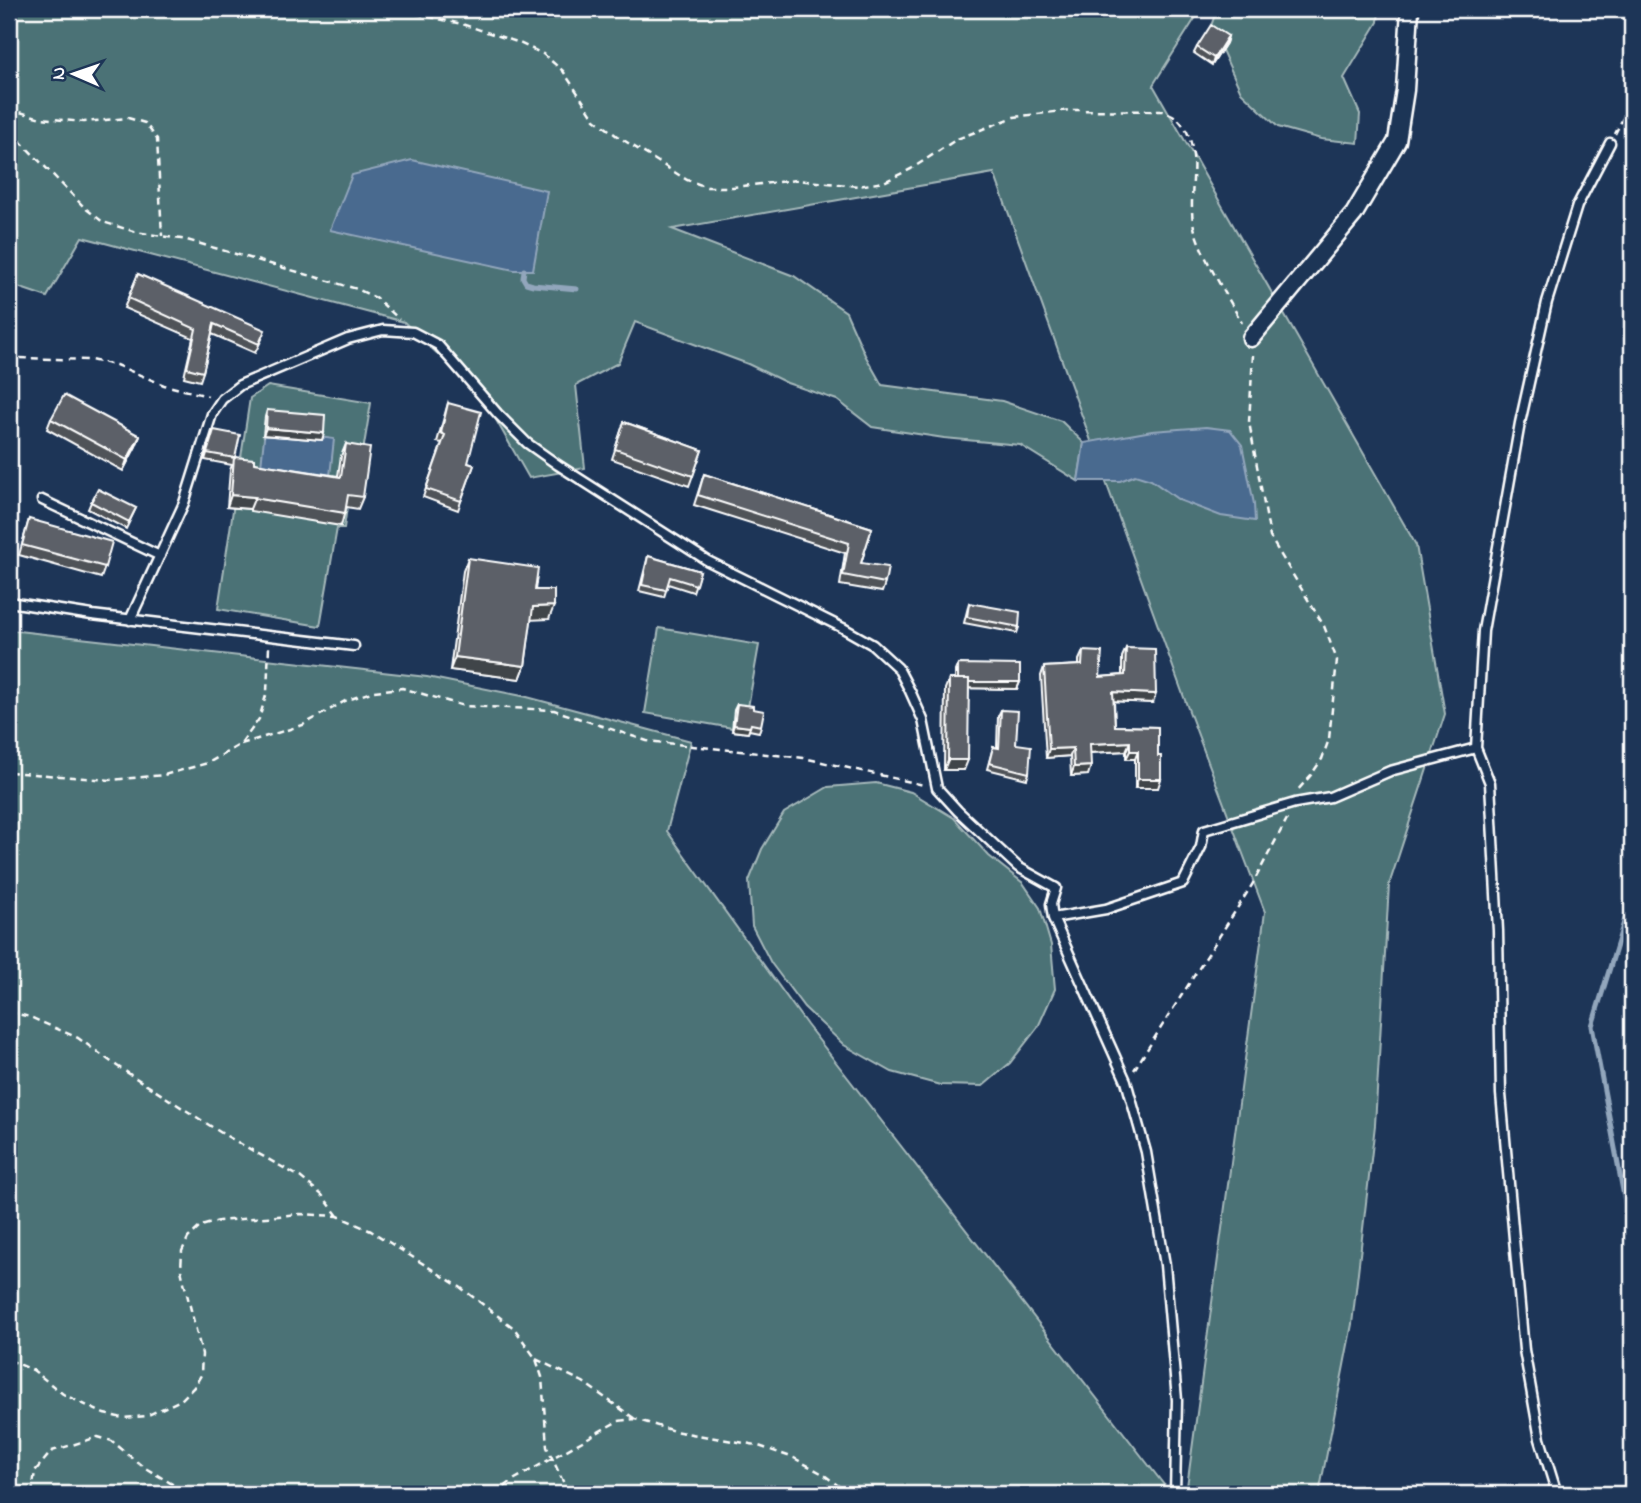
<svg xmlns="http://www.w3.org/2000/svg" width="1641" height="1503" viewBox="0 0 1641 1503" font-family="'Indie Flower',sans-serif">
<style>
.green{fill:#4b7276;stroke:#a5b8ba;stroke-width:2}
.water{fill:#496a8f;stroke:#92a6bc;stroke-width:2}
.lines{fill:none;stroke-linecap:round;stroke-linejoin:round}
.stream{stroke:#92a6bc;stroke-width:5}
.service-casing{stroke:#fff;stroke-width:13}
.minor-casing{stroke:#fff;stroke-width:21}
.path{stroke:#fff;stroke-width:2.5;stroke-dasharray:7 5;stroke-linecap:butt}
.service{stroke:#1d3557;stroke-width:8}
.minor{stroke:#1d3557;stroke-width:16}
.wall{fill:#4f5359;stroke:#fff;stroke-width:2}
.shaded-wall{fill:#404448;stroke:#fff;stroke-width:2}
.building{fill:#5c6167;stroke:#fff;stroke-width:2}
</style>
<rect width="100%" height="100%" fill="#1d3557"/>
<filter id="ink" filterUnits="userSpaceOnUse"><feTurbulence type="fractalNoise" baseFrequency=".0143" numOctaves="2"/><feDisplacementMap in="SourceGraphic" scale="14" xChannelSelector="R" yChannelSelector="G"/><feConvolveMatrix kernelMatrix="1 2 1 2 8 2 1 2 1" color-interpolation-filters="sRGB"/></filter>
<g filter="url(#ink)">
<path class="green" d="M 9,9 L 1201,9 L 1153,85 L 1416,545 L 1445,714 L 1389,885 L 1375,1125 L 1352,1324 L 1319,1494 L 1186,1494 L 1265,912 L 1190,714 L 994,173 L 672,229 L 794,276 L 846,312 L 865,355 L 882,385 L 1002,401 L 1061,421 L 1084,443 L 1078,481 L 1020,445 L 944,438 L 872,427 L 837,400 L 787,383 L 748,364 L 635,322 L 618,363 L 576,385 L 585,468 L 529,478 L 483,397 L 404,322 L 82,237 L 47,297 L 9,284 Z
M 1217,9 L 1379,9 L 1378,22 L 1344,78 L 1360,114 L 1358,143 L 1321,139 L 1278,127 L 1241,92 L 1211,26 Z
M 268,386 L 371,403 L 356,494 L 349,493 L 344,528 L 337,528 L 320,626 L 218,609 L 250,398 Z
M 659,628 L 759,645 L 744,730 L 645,713 Z
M 9,630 L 427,677 L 527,697 L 691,741 L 667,831 L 807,1025 L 1171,1494 L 9,1494 Z
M 876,783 L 911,792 L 954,818 L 989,856 L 1023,883 L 1040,908 L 1051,945 L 1055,989 L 1038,1027 L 1010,1063 L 983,1086 L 940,1085 L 892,1072 L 844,1045 L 804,1007 L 771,963 L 752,926 L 749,881 L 762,849 L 784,813 L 828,787 Z"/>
<path class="water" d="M 412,160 L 547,191 L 533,270 L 514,270 L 330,230 L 352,175 Z
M 1206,427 L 1230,430 L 1242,445 L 1254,504 L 1255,521 L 1221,516 L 1179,500 L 1151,480 L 1135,475 L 1120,481 L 1078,481 L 1084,443 L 1152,431 Z
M 265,429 L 334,439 L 330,476 L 261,466 Z"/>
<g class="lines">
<path class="stream" d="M 524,270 L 523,278 L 526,283 L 533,285 L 577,289
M 1632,896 L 1592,1026 L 1632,1239"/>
<g class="service-casing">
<path id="service" d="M 42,500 L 160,556
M 9,602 L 92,615 L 354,646
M 130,620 L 184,503 L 212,414 L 222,399 L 240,385 L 348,339 L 383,330 L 413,332 L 438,345 L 498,414 L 527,443 L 558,465 L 708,561 L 843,628 L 873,645 L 898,668 L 910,691 L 923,720 L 937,788 L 958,811 L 1018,867 L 1056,888 L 1051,904 L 1053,918 L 1126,1081 L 1146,1152 L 1165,1265 L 1177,1400 L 1175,1494
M 1053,918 L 1106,909 L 1183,883 L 1201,847 L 1204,830 L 1295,803 L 1330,797 L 1390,771 L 1476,748
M 1557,1494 L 1540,1439 L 1524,1350 L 1501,1094 L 1498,931 L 1490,783 L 1476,748 L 1483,631 L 1520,423 L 1547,302 L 1577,206 L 1610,143"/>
</g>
<g class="minor-casing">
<path id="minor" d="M 1251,338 L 1354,214 L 1397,141 L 1405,90 L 1410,9"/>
</g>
<path class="path" d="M 393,9 L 462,24 L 517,42 L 543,54 L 563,71 L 595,119 L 617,136 L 687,180 L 707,187 L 733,187 L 797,180 L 858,186 L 884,182 L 911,169 L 957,139 L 1014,117 L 1070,110 L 1163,111 C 1167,113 1174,115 1177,118 C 1206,147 1186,191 1194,227 C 1201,256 1227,295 1242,323
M 9,109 L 41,118 L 84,122 L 128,118 L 145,123 L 157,139 L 162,236
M 9,134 L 21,142 L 85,208 L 103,222 L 136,232 L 187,240 L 357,289 L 376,298 L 399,319
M 1615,134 L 1632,100
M 9,353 L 19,358 L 90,360 L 116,365 L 164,385 L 208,396
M 1253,355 L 1249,422 L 1270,537 L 1324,626 L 1337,660 L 1329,739 L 1322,759 L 1311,775 L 1297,791
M 241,744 L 303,725 L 345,701 L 374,691 L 402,688 L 464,706 L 554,710 L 647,741 L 804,758 L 924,785
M 9,772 L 110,780 L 164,775 L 208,763 L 241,744 L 259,719 L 267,692 L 269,647
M 9,1012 L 30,1017 L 78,1038 L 117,1066 L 223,1134 L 300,1177 L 322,1195 L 338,1216
M 1134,1070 L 1252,885 L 1287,819
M 536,1359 L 583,1382 L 635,1419
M 9,1360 L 33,1370 L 63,1394 L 104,1414 L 123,1418 L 146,1416 L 181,1400 L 194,1387 L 201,1375 L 202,1354 L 181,1270 L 182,1251 L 188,1238 L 201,1226 L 219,1221 L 300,1214 L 338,1216 L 371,1231 L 460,1287 L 514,1328 L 536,1359 L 542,1377 L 547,1447 L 566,1488 L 572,1494
M 32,1494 L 35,1471 L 52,1451 L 98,1437 L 112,1441 L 142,1466 L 189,1494
M 495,1494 L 515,1479 L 618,1421 L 635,1419 L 674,1431 L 756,1445 L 794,1458 L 823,1474 L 849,1494"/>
<use href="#service" class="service"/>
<use href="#minor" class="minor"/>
</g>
<path class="wall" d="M 1228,36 L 1226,43 L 1212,65 L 1194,53 L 1197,47 Z
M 138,274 L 262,339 L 255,353 L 212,334 L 203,372 L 200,381 L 184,377 L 193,338 L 124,308 Z
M 448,403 L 468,463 L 474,465 L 458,510 L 423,497 L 442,443 L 437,442 Z
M 267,410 L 324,433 L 322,440 L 263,435 L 265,417 Z
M 51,419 L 140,436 L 136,446 L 123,471 L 47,429 Z
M 624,422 L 702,450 L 689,486 L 612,459 Z
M 214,430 L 235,457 L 254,463 L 338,476 L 341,456 L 346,444 L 363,497 L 358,509 L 346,507 L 341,526 L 250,511 L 250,509 L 227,507 L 230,470 L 232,465 L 205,460 Z
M 704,474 L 872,528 L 861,563 L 885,583 L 882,592 L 840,585 L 845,553 L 694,505 Z
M 91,502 L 136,508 L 126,529 L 88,509 Z
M 29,519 L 105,567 L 101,578 L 19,555 Z
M 648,556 L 700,571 L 693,592 L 668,584 L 664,597 L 639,591 Z
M 468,558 L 535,590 L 549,619 L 531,619 L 525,666 L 520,679 L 450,670 L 463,571 Z
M 969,603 L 1019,627 L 1017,633 L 964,623 Z
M 1126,648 L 1153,703 L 1114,701 L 1115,726 L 1158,727 L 1158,788 L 1135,788 L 1135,759 L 1126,759 L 1126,751 L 1090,753 L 1088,775 L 1071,776 L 1070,756 L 1046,758 L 1041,676 L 1044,667 L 1079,665 L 1079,660 L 1083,651 L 1100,677 L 1122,675 L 1122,657 Z
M 958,664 L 1020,682 L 1017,689 L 969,688 L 964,770 L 944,770 L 945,689 L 949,679 L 955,679 L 955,671 Z
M 737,704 L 753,709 L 761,726 L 759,732 L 749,730 L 748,733 L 732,731 L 734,710 Z
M 1001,710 L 1029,773 L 1027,779 L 987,769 L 993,747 L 997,748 L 998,716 Z"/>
<path class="shaded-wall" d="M 1228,36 L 1226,43 L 1212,65 L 1214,58 Z
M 266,428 L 324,433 L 322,440 L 263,435 Z
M 140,436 L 136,446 L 123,471 L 127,460 Z
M 231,495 L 255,497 L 250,509 L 227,507 Z
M 554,606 L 549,619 L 528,620 L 533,607 Z
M 455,657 L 525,666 L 520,679 L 450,670 Z
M 958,682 L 1020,682 L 1017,689 L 955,688 Z
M 1113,692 L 1156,694 L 1153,703 L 1110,701 Z
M 734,725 L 750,727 L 748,733 L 732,731 Z
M 1130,742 L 1126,751 L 1087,753 L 1090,744 Z
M 1073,748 L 1070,756 L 1046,758 L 1049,749 Z
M 1130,751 L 1138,751 L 1135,759 L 1126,759 Z
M 948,760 L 968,760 L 964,770 L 944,770 Z
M 1091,766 L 1088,775 L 1071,776 L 1074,767 Z
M 1138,779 L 1161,779 L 1158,788 L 1135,788 Z"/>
<path class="building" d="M 1211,25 L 1228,36 L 1214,58 L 1197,47 Z
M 138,274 L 265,330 L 259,344 L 214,324 L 203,372 L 187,368 L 196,329 L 128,298 Z
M 64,395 L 140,436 L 127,460 L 51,419 Z
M 448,403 L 481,412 L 468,463 L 474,465 L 461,501 L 426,489 L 445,435 L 441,433 Z
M 267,410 L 325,415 L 324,433 L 266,428 Z
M 624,422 L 702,450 L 693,476 L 615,449 Z
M 214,430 L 240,435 L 235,458 L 207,453 Z
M 346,444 L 370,448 L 363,497 L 348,495 L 345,513 L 254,498 L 255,497 L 231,495 L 234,457 L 254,459 L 254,463 L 341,477 Z
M 704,474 L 872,528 L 861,563 L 888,567 L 885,583 L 843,575 L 849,543 L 698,495 Z
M 98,489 L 136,508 L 129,522 L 91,502 Z
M 29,519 L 112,542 L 105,567 L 22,545 Z
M 648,556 L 700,571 L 696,585 L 670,577 L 666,590 L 642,585 Z
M 468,558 L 538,568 L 535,590 L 554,590 L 554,606 L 533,607 L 525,666 L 455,657 Z
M 969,603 L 1020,612 L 1019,627 L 967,617 Z
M 1126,648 L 1155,649 L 1156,694 L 1113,692 L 1115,726 L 1158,727 L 1158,756 L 1161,756 L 1161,779 L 1138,779 L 1138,751 L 1130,751 L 1130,742 L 1090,744 L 1091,766 L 1074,767 L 1073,748 L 1049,749 L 1044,667 L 1082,665 L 1083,651 L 1102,652 L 1100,677 L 1125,675 Z
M 958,664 L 1020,665 L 1020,682 L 969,682 L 969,679 L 958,679 Z
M 949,679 L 969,679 L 968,760 L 948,760 Z
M 737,704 L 753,706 L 753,709 L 764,711 L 761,726 L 751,724 L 750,727 L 734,725 Z
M 1001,710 L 1018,711 L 1016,744 L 1031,746 L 1029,773 L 989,763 L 993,747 L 999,748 Z"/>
</g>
<rect width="1641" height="1503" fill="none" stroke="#1d3557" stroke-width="35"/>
<rect x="18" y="18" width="1606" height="1468" fill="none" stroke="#fff" stroke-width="2.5" filter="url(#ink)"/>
<g transform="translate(74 74) rotate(272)" stroke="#1d3557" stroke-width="5" paint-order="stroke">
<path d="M0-5L12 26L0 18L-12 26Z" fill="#ffffff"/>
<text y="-10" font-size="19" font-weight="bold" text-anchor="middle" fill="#ffffff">N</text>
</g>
</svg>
